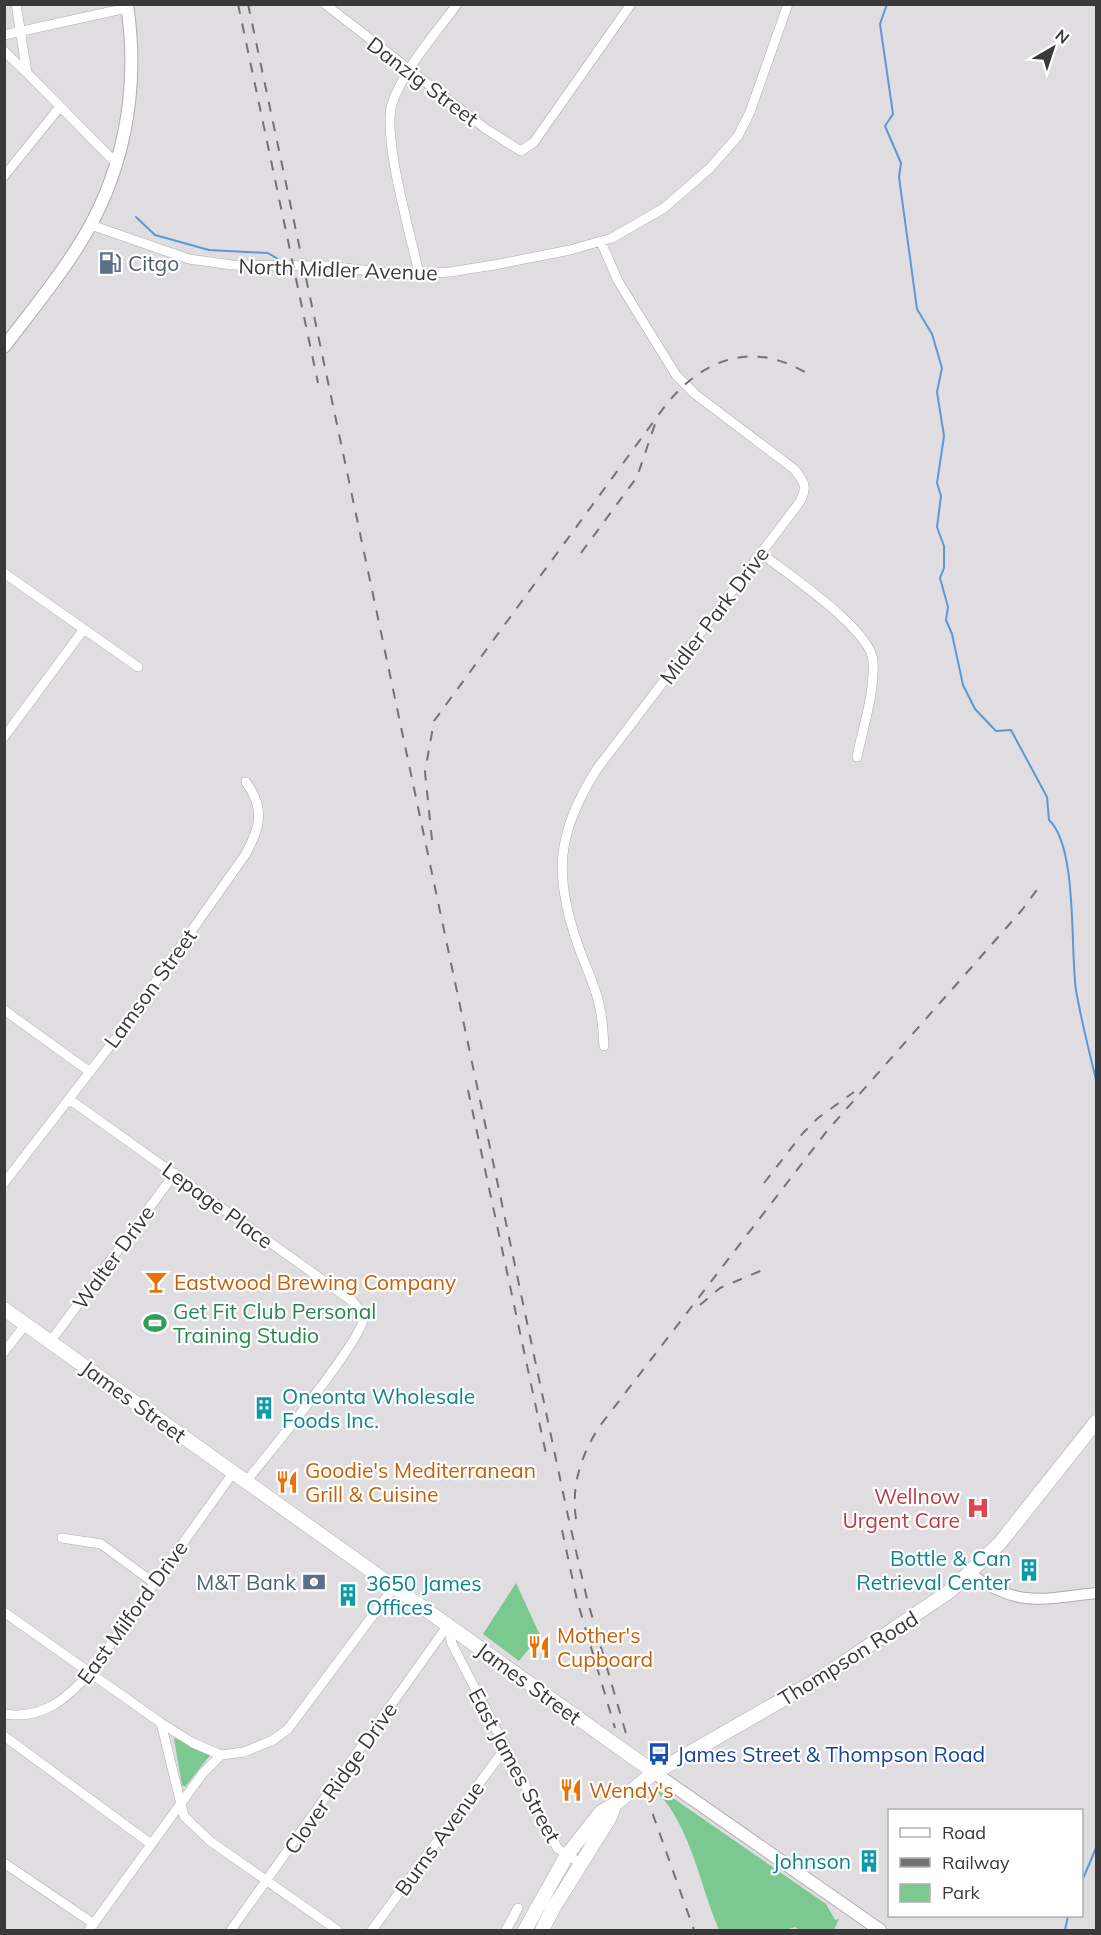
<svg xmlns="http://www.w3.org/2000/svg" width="1101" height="1935" viewBox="0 0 1101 1935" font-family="Mulish,sans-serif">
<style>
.green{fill:#7bc891}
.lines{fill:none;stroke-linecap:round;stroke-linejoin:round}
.stream{stroke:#5c98d5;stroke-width:2}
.minor-casing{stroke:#b0acb0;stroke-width:10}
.tertiary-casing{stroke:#b0acb0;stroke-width:12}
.secondary-casing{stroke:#b0acb0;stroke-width:14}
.primary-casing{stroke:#b0acb0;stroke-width:15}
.minor{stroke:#fff;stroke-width:9}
.tertiary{stroke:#fff;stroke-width:10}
.secondary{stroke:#fff;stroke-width:12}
.primary{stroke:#fff;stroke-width:14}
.rail{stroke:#747274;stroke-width:2;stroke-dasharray:10 10;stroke-linecap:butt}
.labels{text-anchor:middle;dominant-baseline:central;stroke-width:4.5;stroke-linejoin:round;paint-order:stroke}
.street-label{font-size:21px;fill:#3a393a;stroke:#fff}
.service-label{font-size:21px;fill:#4e5e75;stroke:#fff;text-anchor:start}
.food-label{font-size:21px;fill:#c56008;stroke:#fff;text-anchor:start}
.leisure-label{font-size:21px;fill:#27864d;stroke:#fff;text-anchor:start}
.culture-label{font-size:21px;fill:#0d838f;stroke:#fff;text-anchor:start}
.health-label{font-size:21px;fill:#be3a42;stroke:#fff;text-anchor:end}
.transit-label{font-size:21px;fill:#164399;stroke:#fff;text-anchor:start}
</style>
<rect width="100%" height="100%" fill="#e0dde0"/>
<path class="green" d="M 516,1583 L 540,1635 L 519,1661 L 483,1634 Z
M 177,1738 L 211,1754 L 185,1787 L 182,1785 L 174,1739 Z
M 656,1790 L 673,1798 L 826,1904 L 835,1920 L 839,1919 L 834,1930 L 800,1930 L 795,1927 L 785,1930 L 719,1930 C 699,1883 692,1829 656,1790 Z"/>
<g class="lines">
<path class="stream" d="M 887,4 L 880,24 L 893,114 L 885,126 L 901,163 L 899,177 L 917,309 L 932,334 L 942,368 L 937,392 L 944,436 L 937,483 L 941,496 L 937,527 L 944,546 L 944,568 L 940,578 L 948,607 L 946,620 L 952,634 L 963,685 L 975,709 L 996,731 L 1011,730 L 1047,797 L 1049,820 C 1078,847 1070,950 1076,990 C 1081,1020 1089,1050 1096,1080
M 136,217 L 155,235 L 209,250 L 268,253 L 278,259
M 1082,1881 L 1096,1848
M 1065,1930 L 1068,1916"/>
<g class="minor-casing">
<path id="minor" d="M 16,4 L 27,73 L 117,164
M 325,4 L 486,129 L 521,151 L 534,142 L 631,4
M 4,35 L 127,8
M 4,51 L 27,73
M 4,176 L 59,108
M 91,225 L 189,259 L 232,265 L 329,266 L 403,275 L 450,272 L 494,265 L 570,250 L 612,238 L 664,208 L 710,168 L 738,136 L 750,112 L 788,4
M 601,242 L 618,281 L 676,375 L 695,394 L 794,469 C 805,482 808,488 799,503 L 597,769 C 556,833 553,876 579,948 C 586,968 597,989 600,1009 C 603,1021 603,1034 604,1046
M 419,274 C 411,236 382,137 392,104 C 404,68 435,35 457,4
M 761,553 C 787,574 871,629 873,661 C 875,692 863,727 857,757
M 4,573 L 138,667
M 4,737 L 84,629
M 4,1010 L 90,1072
M 69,1099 L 352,1301 L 364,1315 C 366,1337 265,1457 246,1482
M 4,1183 L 116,1038 L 245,855 C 261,827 265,809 246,782
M 50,1342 L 175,1173
M 4,1352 L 26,1324
M 62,1538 L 101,1544 L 154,1583
M 4,1612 L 161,1723 L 184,1816 L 210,1841 L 337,1930
M 448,1625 L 452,1644 L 553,1839 L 557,1848 L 580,1863
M 4,1714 C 43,1720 66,1699 90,1673 L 233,1473
M 161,1723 L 193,1743 L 221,1755
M 4,1736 L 151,1844
M 4,1863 L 94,1924
M 89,1930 L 203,1773 L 221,1755 L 244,1752 L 273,1740 L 288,1729 L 394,1587
M 231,1930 L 448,1625
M 372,1930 L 506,1747
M 506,1930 L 518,1908"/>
</g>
<g class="tertiary-casing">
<path id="tertiary" d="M 971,1574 C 1017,1608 1043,1599 1096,1593"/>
</g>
<g class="secondary-casing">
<path id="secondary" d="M 4,347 C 28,315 54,284 75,251 C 124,177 140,91 127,4
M 655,1773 L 880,1930"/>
</g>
<g class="primary-casing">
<path id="primary" d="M 4,1309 L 655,1773
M 525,1930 L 567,1855 L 601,1812 L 615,1804 L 651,1775 L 824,1676 L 950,1591 L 1000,1543 L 1096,1422
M 542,1930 L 554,1907 L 609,1819 L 615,1804"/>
</g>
<use href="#minor" class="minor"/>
<use href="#tertiary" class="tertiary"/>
<use href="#secondary" class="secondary"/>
<use href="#primary" class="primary"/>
<path class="rail" d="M 238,4 L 318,383
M 248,4 L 568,1516 L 587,1599 L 627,1737
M 581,553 L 637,477 L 655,424
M 432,840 L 425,772 L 434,721 L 665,406 C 703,358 753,340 808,374
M 468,1090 L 546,1454
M 764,1183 L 803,1133 L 818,1118 L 854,1092
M 700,1305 L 720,1288 L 765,1269
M 576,1519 C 571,1485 581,1456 599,1427 L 827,1131 L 1022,910 L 1039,887
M 562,1530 L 577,1600 L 615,1728
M 646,1795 L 694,1930"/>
</g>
<defs>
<g id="fuel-bare" transform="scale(1.8)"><path d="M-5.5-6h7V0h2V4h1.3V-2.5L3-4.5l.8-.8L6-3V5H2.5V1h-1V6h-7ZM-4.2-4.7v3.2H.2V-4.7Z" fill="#5c6f8a" stroke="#fff" stroke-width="2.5" paint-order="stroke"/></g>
<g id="bar-bare" transform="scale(1.8)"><path d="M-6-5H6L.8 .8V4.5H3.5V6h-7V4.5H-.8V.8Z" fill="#e8710a" stroke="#fff" stroke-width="2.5" paint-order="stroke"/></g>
<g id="stadium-bare" transform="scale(1.8)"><path d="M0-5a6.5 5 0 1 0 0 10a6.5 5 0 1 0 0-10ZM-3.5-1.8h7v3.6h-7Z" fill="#2e9e5b" stroke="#fff" stroke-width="2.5" paint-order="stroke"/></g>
<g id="building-bare" transform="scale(1.8)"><path d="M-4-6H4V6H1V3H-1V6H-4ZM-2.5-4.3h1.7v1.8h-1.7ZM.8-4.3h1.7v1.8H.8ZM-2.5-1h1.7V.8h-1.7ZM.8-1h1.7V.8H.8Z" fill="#0f9aa8" stroke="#fff" stroke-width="2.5" paint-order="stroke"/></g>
<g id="restaurant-bare" transform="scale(1.8)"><path d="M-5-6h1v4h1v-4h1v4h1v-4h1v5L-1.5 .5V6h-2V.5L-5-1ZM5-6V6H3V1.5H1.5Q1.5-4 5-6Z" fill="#e8710a" stroke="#fff" stroke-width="2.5" paint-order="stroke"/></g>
<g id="hospital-bare" transform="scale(1.8)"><path d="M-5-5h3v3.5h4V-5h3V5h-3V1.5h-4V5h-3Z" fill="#e0444e" stroke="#fff" stroke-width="2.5" paint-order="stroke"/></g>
<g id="bank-bare" transform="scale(1.8)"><path d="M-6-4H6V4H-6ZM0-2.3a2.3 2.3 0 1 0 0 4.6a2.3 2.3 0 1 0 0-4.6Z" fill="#5c6f8a" stroke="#fff" stroke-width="2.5" paint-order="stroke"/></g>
<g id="bus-bare" transform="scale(1.8)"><path d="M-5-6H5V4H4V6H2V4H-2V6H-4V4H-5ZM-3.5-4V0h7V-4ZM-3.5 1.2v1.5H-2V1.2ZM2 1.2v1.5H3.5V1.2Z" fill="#1a4fb4" stroke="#fff" stroke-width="2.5" paint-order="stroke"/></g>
</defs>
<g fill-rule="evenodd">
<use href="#fuel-bare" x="110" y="263"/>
<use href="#bar-bare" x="156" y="1282"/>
<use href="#stadium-bare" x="155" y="1323"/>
<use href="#building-bare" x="264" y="1408"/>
<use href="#restaurant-bare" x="287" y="1482"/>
<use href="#hospital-bare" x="978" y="1508"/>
<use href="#building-bare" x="1029" y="1570"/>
<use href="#bank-bare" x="314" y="1582"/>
<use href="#building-bare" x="348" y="1595"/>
<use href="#restaurant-bare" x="539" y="1647"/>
<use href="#bus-bare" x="659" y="1754"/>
<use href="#restaurant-bare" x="571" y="1790"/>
<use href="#building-bare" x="869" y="1861"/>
</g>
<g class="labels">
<g class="street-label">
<text transform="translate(423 81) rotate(37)">Danzig Street</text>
<text transform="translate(338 269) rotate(2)">North Midler Avenue</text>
<text transform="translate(714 615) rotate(-53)">Midler Park Drive</text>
<text transform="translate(150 988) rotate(-54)">Lamson Street</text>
<text transform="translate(218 1205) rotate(36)">Lepage Place</text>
<text transform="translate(113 1257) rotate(-54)">Walter Drive</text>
<text transform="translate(134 1401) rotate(36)">James Street</text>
<text transform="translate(132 1612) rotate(-54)">East Milford Drive</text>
<text transform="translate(848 1658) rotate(-32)">Thompson Road</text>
<text transform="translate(529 1683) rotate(36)">James Street</text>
<text transform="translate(515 1765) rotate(62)">East James Street</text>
<text transform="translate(340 1778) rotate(-55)">Clover Ridge Drive</text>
<text transform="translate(439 1838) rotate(-54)">Burns Avenue</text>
</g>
<g class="service-label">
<text x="128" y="263">Citgo</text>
<text x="296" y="1582" text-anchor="end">M&amp;T Bank</text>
</g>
<g class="food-label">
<text x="174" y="1282">Eastwood Brewing Company</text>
<text x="305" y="1470">Goodie's Mediterranean<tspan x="305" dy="24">Grill &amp; Cuisine</tspan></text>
<text x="557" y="1635">Mother's<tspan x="557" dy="24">Cupboard</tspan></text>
<text x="589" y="1790">Wendy's</text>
</g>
<g class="leisure-label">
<text x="173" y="1311">Get Fit Club Personal<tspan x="173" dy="24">Training Studio</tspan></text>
</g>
<g class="culture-label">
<text x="282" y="1396">Oneonta Wholesale<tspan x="282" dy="24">Foods Inc.</tspan></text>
<text x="1011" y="1558" text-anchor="end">Bottle &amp; Can<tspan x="1011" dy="24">Retrieval Center</tspan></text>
<text x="366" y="1583">3650 James<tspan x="366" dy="24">Offices</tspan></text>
<text x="851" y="1861" text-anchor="end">Johnson</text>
</g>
<g class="health-label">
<text x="960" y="1496">Wellnow<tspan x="960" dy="24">Urgent Care</tspan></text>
</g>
<g class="transit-label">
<text x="677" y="1754">James Street &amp; Thompson Road</text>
</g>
</g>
<rect width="1101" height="1935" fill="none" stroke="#3a393a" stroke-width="12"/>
<rect x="888" y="1809" width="195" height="108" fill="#ffffff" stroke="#b0b0b0" stroke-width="1.5"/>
<rect x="900" y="1828" width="30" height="9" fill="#ffffff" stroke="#b0b0b0" stroke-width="1.5"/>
<text x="942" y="1839" font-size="18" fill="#3a393a">Road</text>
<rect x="900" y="1858" width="30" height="9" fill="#747274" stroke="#b0b0b0" stroke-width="1.5"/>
<text x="942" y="1869" font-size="18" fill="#3a393a">Railway</text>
<rect x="900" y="1884" width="30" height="18" fill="#7bc891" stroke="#b0b0b0" stroke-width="1.5"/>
<text x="942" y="1899" font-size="18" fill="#3a393a">Park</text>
<g transform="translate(1053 48) rotate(39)" stroke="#ffffff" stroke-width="4.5" paint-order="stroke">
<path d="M0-4.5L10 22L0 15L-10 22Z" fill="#3a393a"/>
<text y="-9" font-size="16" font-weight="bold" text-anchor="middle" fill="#3a393a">N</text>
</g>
</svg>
